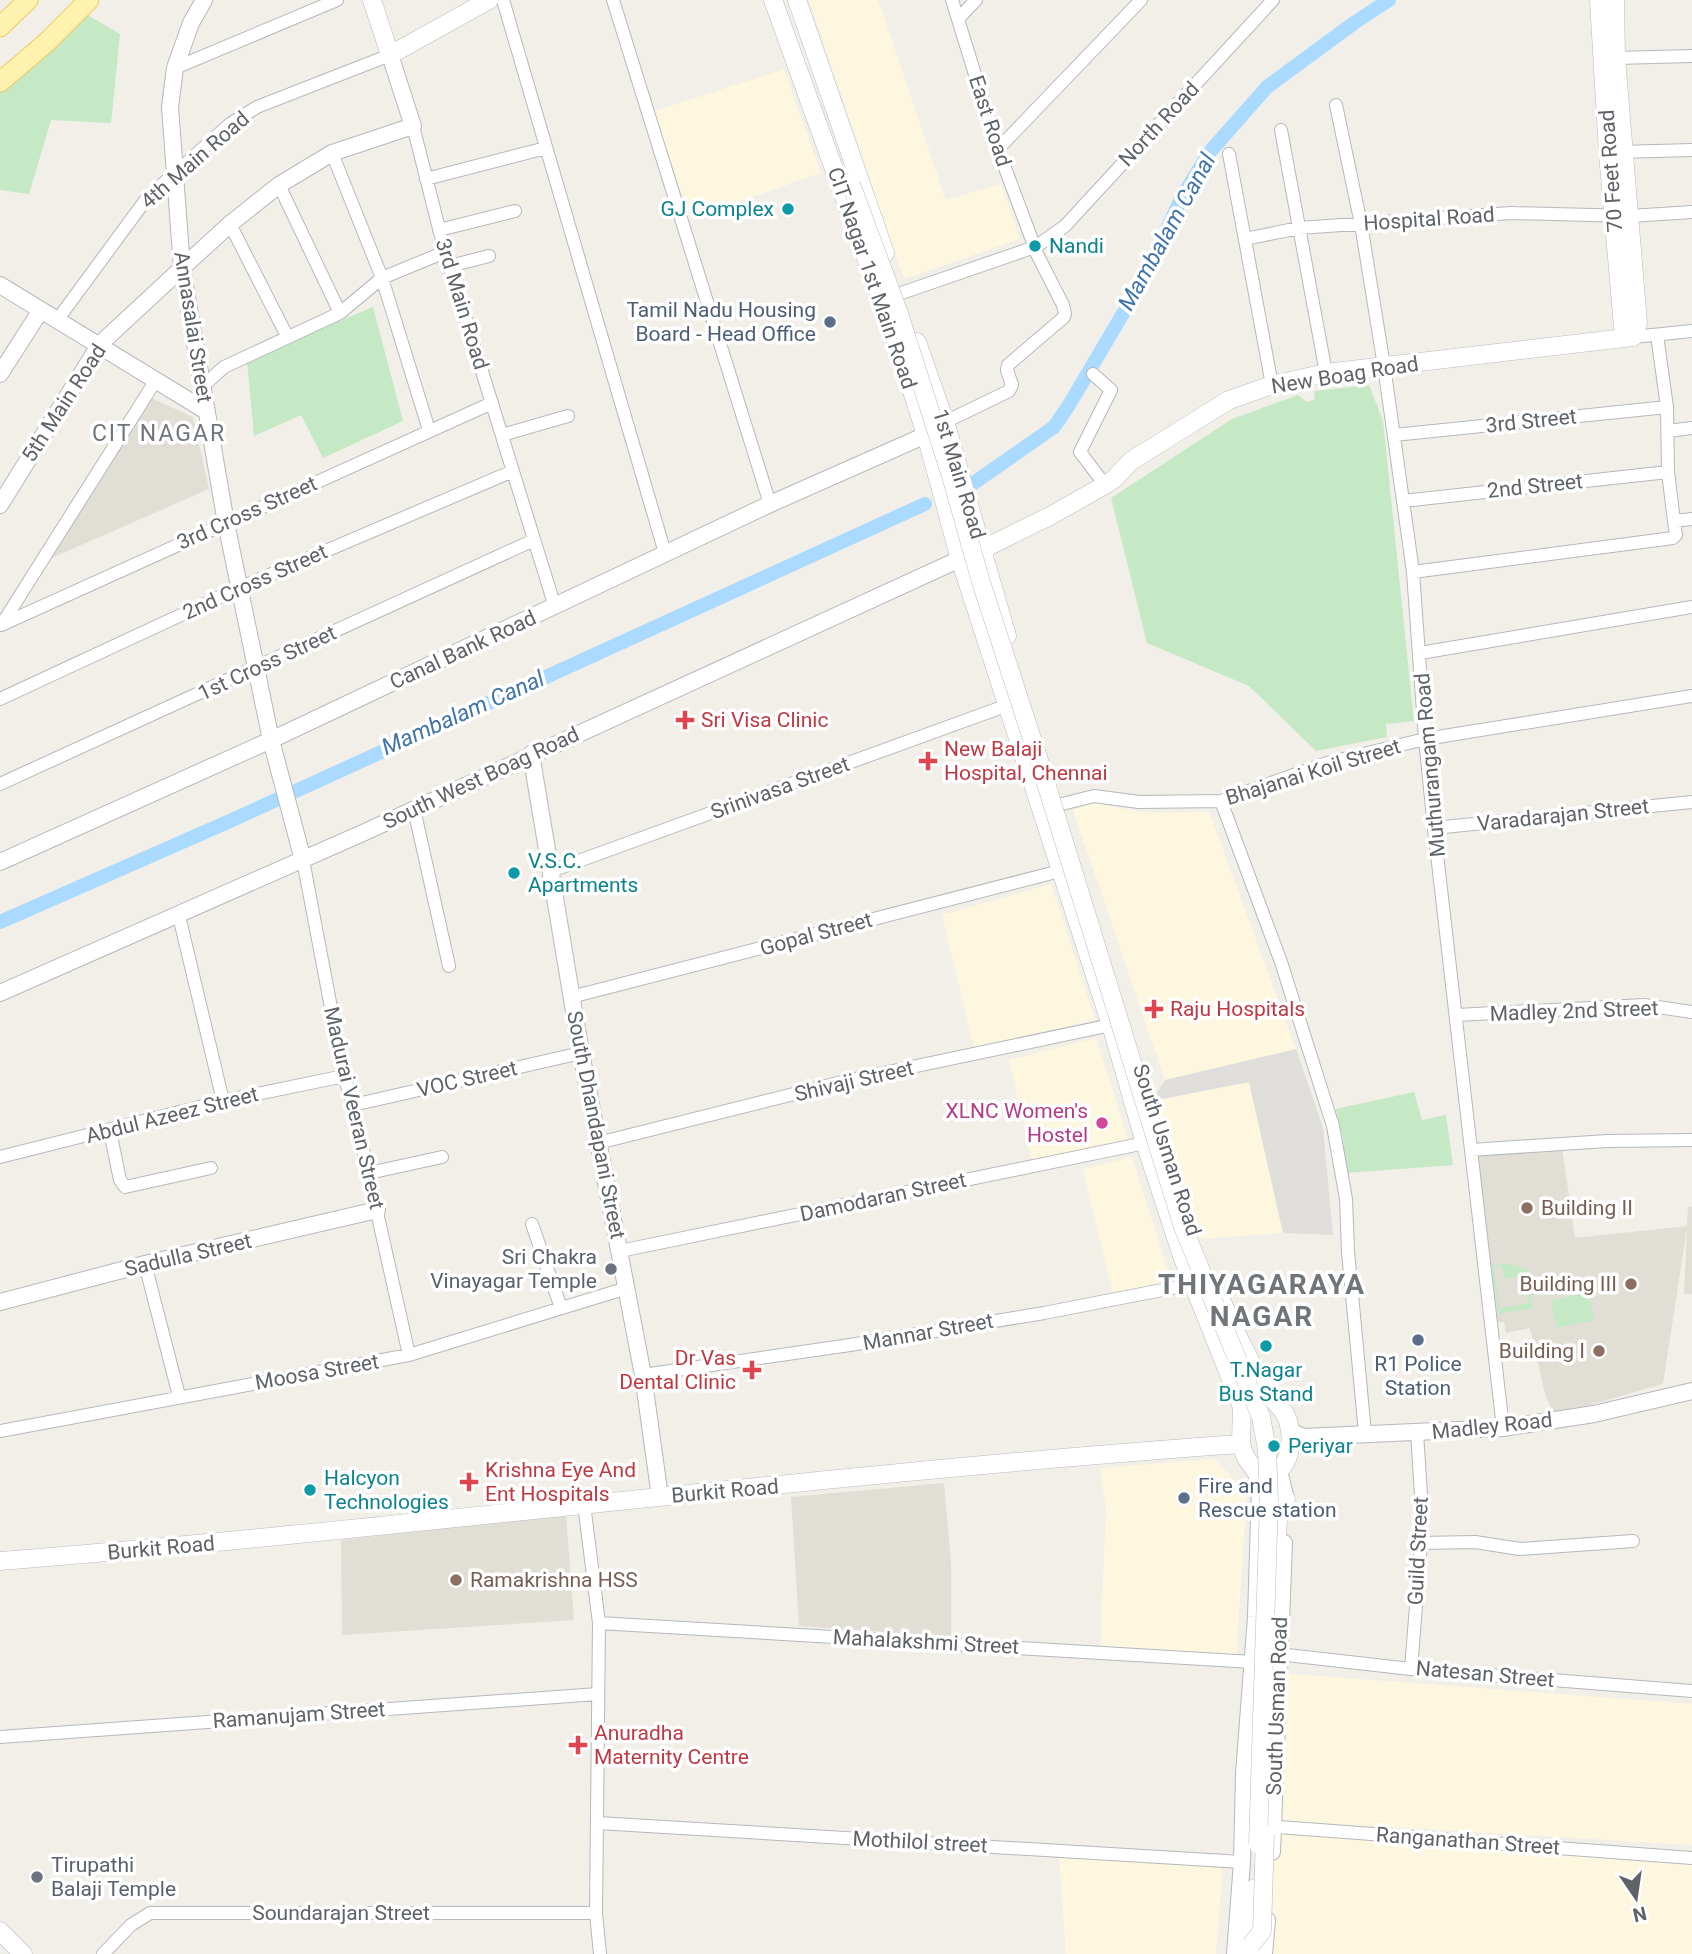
<svg xmlns="http://www.w3.org/2000/svg" width="1692" height="1954" viewBox="0 0 1692 1954" font-family="Roboto,sans-serif">
<style>
.commercial{fill:#fef7e0}
.industrial{fill:#e0deda}
.education{fill:#e1ded6}
.green{fill:#c5e8c5;fill-rule:evenodd}
.lines{fill:none;stroke-linecap:round;stroke-linejoin:round}
.canal{stroke:#aadaff;stroke-width:14}
.minor-casing{stroke:#b5b8bc;stroke-width:14}
.tertiary-casing{stroke:#b5b8bc;stroke-width:18}
.secondary-casing{stroke:#b6babf;stroke-width:19}
.primary-casing{stroke:#f2c960;stroke-width:21}
.minor{stroke:#fff;stroke-width:12}
.tertiary{stroke:#fff;stroke-width:16}
.secondary{stroke:#fff;stroke-width:18}
.primary{stroke:#fff2af;stroke-width:19}
.secondary-bridge-casing{stroke:#b6babf;stroke-width:19;stroke-linecap:butt}
.secondary-bridge{stroke:#fff;stroke-width:18}
.culture-dot{fill:#0f9aa8;stroke:#fff;stroke-width:2.5}
.service-dot{fill:#5c6f8a;stroke:#fff;stroke-width:2.5}
.health-dot{fill:#e0444e;stroke:#fff;stroke-width:2.5}
.hotel-dot{fill:#d1479c;stroke:#fff;stroke-width:2.5}
.education-dot{fill:#8d6e63;stroke:#fff;stroke-width:2.5}
.worship-dot{fill:#6b7280;stroke:#fff;stroke-width:2.5}
.labels{text-anchor:middle;dominant-baseline:central;stroke-width:7;stroke-linejoin:round;paint-order:stroke}
.street-label{font-size:21px;fill:#5f6368;stroke:#fff}
.culture-label{font-size:21px;fill:#0d838f;stroke:#fff;text-anchor:start}
.service-label{font-size:21px;fill:#4e5e75;stroke:#fff;text-anchor:end}
.health-label{font-size:21px;fill:#be3a42;stroke:#fff;text-anchor:start}
.hotel-label{font-size:21px;fill:#b23c85;stroke:#fff;text-anchor:end}
.education-label{font-size:21px;fill:#785e54;stroke:#fff;text-anchor:start}
.worship-label{font-size:21px;fill:#5b616d;stroke:#fff;text-anchor:end}
.water-label{font-size:23px;font-style:italic;fill:#4174aa;stroke:#fff}
.neighbourhood-label{font-size:23px;letter-spacing:2px;fill:#70757a;stroke:#fff}
.district-label{font-size:28px;font-weight:bold;letter-spacing:2px;fill:#70757a;stroke:#fff}
</style>
<rect width="100%" height="100%" fill="#f1efe8"/>
<path class="commercial" d="M 809,0 L 878,0 L 946,200 L 1001,184 L 1020,239 L 904,279 Z
M 784,69 L 821,173 L 691,218 L 653,112 Z
M 1093,803 L 1148,813 L 1209,812 L 1296,1049 L 1165,1080 L 1073,810 Z
M 1051,884 L 1095,1020 L 974,1047 L 942,915 Z
M 1096,1038 L 1128,1139 L 1032,1160 L 1009,1060 Z
M 1249,1082 L 1283,1233 L 1198,1239 L 1152,1101 Z
M 1132,1157 L 1172,1284 L 1113,1295 L 1083,1169 Z
M 1215,1459 L 1234,1480 L 1247,1486 L 1236,1661 L 1100,1652 L 1106,1510 L 1100,1468 Z
M 1278,1673 L 1692,1704 L 1692,1845 L 1269,1820 Z
M 1268,1831 L 1692,1864 L 1692,1954 L 1265,1954 Z
M 1059,1855 L 1223,1862 L 1216,1954 L 1066,1954 Z"/>
<path class="industrial" d="M 1296,1049 L 1323,1128 L 1333,1235 L 1283,1233 L 1249,1082 L 1152,1101 L 1165,1080 Z"/>
<path class="education" d="M 147,396 L 193,417 L 209,489 L 38,564 Z
M 1562,1148 L 1575,1238 L 1687,1226 L 1688,1206 L 1692,1207 L 1692,1294 L 1684,1294 L 1687,1228 L 1663,1384 L 1554,1415 L 1545,1394 L 1530,1328 L 1506,1333 L 1504,1322 L 1495,1323 L 1475,1153 Z
M 944,1483 L 951,1562 L 951,1637 L 799,1626 L 791,1497 Z
M 566,1514 L 574,1620 L 342,1635 L 341,1540 Z"/>
<path class="green" d="M 84,13 L 120,34 L 111,123 L 51,120 L 29,194 L 0,190 L 0,89 Z
M 373,307 L 403,421 L 323,458 L 301,415 L 254,436 L 247,360 Z
M 1369,385 L 1383,421 L 1414,721 L 1386,724 L 1387,737 L 1316,751 L 1249,686 L 1147,643 L 1111,498 L 1232,419 L 1298,395 L 1307,402 L 1314,400 L 1315,391 Z
M 1414,1092 L 1422,1120 L 1446,1115 L 1453,1165 L 1346,1173 L 1343,1139 L 1336,1109 Z
M 1509,1263 L 1527,1270 L 1533,1308 L 1499,1314 L 1491,1266 ZM 1501,1266 L 1504,1279 L 1524,1276 L 1528,1303 L 1500,1308 L 1494,1268 Z
M 1588,1292 L 1594,1320 L 1557,1328 L 1550,1301 Z"/>
<g class="lines">
<path class="canal" d="M 971,485 L 1054,427 L 1069,405 L 1144,278 L 1181,199 L 1208,154 L 1267,87 L 1354,23 L 1389,0
M 0,922 L 230,821 L 925,504"/>
<g class="minor-casing">
<path id="minor" d="M 503,0 L 665,553
M 613,0 L 770,504
M 952,0 L 998,149 L 1032,240
M 959,18 L 976,0
M 1616,58 L 1692,56
M 175,68 L 337,0
M 1336,105 L 1361,224 L 1384,366 L 1413,572 L 1425,739 L 1434,828 L 1503,1428
M 413,126 L 445,252 L 555,607
M 1281,130 L 1326,373
M 998,149 L 1141,0
M 1619,152 L 1692,150
M 332,153 L 382,278 L 429,430
M 1229,154 L 1272,385
M 426,179 L 546,148
M 279,185 L 340,313
M 230,224 L 287,336
M 439,230 L 515,211
M 1245,239 L 1299,228 L 1511,213 L 1630,216 L 1692,212
M 1041,243 L 1065,226 L 1273,0
M 450,266 L 489,256
M 887,298 L 1029,249
M 58,319 L 147,198 L 230,124 L 257,107 L 390,55
M 1657,335 L 1667,407 L 1668,472 L 1674,521
M 1633,337 L 1692,331
M 1093,374 L 1111,390 L 1080,452 L 1105,485
M 203,386 L 224,367 L 340,313 L 382,278 L 445,252
M 945,422 L 1009,391 L 1012,385 L 1007,370 L 1008,365 L 1063,318 L 1065,314 L 1063,305 L 1036,252
M 1668,431 L 1692,428
M 502,435 L 568,416
M 1394,435 L 1667,407
M 1403,501 L 1668,472
M 1413,572 L 1673,538 L 1676,535 L 1674,521 L 1692,519
M 2,624 L 156,380
M 1,625 L 492,403
M 1420,653 L 1692,607
M 0,699 L 239,588 L 513,471
M 0,784 L 534,540
M 1221,801 L 1281,962 L 1333,1126 L 1346,1199 L 1348,1252 L 1365,1433
M 1058,805 L 1094,796 L 1139,802 L 1221,801 L 1327,763 L 1425,739 L 1692,696
M 414,809 L 449,966
M 1434,828 L 1692,802
M 303,860 L 344,1076 L 353,1105 L 409,1355
M 551,871 L 1008,705
M 179,916 L 223,1101
M 571,997 L 1060,871
M 1457,1015 L 1644,1005 L 1692,1012
M 353,1105 L 581,1053
M 110,1131 L 120,1180 L 125,1187 L 211,1168
M 598,1143 L 850,1080 L 1111,1025
M 1471,1150 L 1607,1141 L 1692,1140
M 0,1157 L 223,1101 L 344,1076
M 369,1173 L 442,1157
M 532,1224 L 561,1308
M 620,1251 L 1145,1143
M 145,1264 L 179,1396
M 643,1375 L 850,1345 L 1044,1313 L 1198,1283
M 0,1431 L 409,1355 L 627,1288
M 584,1504 L 599,1623 L 596,1913 L 600,1954
M 1421,1543 L 1475,1542 L 1520,1549 L 1633,1541
M 599,1623 L 1253,1662
M 1278,1654 L 1411,1669 L 1692,1691
M 1411,1669 L 1421,1543 L 1421,1495 L 1417,1433
M 0,1737 L 598,1694
M 598,1823 L 1242,1862
M 1265,1826 L 1692,1858
M 103,1954 L 131,1925 L 150,1913 L 596,1913"/>
</g>
<g class="tertiary-casing">
<path id="tertiary" d="M 204,0 L 191,23 L 175,68 L 170,107 L 182,268 L 226,523 L 271,740 L 303,860
M 0,285 L 206,411
M 0,374 L 41,310
M 0,505 L 100,344 L 182,268 L 230,224 L 279,185 L 332,153 L 413,126 L 390,55
M 531,754 L 581,1053 L 643,1375 L 660,1497
M 0,862 L 271,740 L 770,504 L 926,435
M 0,993 L 365,832 L 960,559
M 0,1302 L 145,1264 L 377,1210
M 1290,1431 L 1303,1437 L 1503,1428 L 1594,1414 L 1692,1391
M 1279,1471 L 1286,1499 L 1286,1510
M 1272,1852 L 1284,1543
M 1235,1954 L 1242,1862 L 1244,1774 L 1256,1617 L 1260,1488 L 1256,1472
M 1264,1954 L 1267,1920"/>
</g>
<g class="secondary-casing">
<path id="secondary" d="M 372,0 L 390,55 L 489,0
M 773,0 L 895,338 L 926,435 L 960,559 L 1111,1025 L 1145,1143 L 1182,1256 L 1242,1407 L 1241,1444 L 1245,1456 L 1256,1472 L 1273,1474 C 1292,1465 1293,1438 1288,1421 C 1285,1409 1275,1404 1269,1395 C 1252,1365 1236,1334 1222,1302
M 797,0 L 885,253
M 1599,0 L 1608,153 L 1623,327 L 1633,337
M 1615,0 L 1616,58 L 1638,323 L 1633,337
M 917,342 L 945,422 L 1007,636
M 973,554 L 1050,516 L 1105,485 L 1114,479 L 1131,461 L 1229,400 L 1272,385 L 1326,373 L 1633,337
M 0,1561 C 414,1528 826,1473 1241,1444
M 1275,1561 L 1279,1506 L 1286,1499
M 0,1931 L 23,1954
M 1251,1954 L 1255,1888"/>
</g>
<g class="primary-casing">
<path id="primary" d="M 0,27 L 28,0
M 0,82 L 47,42 L 89,0"/>
</g>
<use href="#minor" class="minor"/>
<use href="#tertiary" class="tertiary"/>
<use href="#secondary" class="secondary"/>
<use href="#primary" class="primary"/>
<g class="secondary-bridge-casing">
<path id="secondary-bridge" d="M 851,184 L 898,311 L 951,476 L 981,582 L 1036,751 L 1183,1227 L 1261,1417 L 1267,1449 L 1269,1501 L 1258,1844
M 1251,1945 L 1262,1931 L 1265,1834"/>
</g>
<use href="#secondary-bridge" class="secondary-bridge"/>
</g>
<g class="culture-dot">
<circle cx="788" cy="209" r="7"/>
<circle cx="1035" cy="246" r="7"/>
<circle cx="514" cy="873" r="7"/>
<circle cx="1266" cy="1346" r="7"/>
<circle cx="1274" cy="1446" r="7"/>
<circle cx="310" cy="1490" r="7"/>
</g>
<g class="service-dot">
<circle cx="830" cy="322" r="7"/>
<circle cx="1418" cy="1340" r="7"/>
<circle cx="1184" cy="1498" r="7"/>
</g>
<g class="health-dot">
<path d="M681.5 709.5h7v7h7v7h-7v7h-7v-7h-7v-7h7z"/>
<path d="M924.5 750.5h7v7h7v7h-7v7h-7v-7h-7v-7h7z"/>
<path d="M1150.5 998.5h7v7h7v7h-7v7h-7v-7h-7v-7h7z"/>
<path d="M748.5 1359.5h7v7h7v7h-7v7h-7v-7h-7v-7h7z"/>
<path d="M465.5 1471.5h7v7h7v7h-7v7h-7v-7h-7v-7h7z"/>
<path d="M574.5 1734.5h7v7h7v7h-7v7h-7v-7h-7v-7h7z"/>
</g>
<circle class="hotel-dot" cx="1102" cy="1123" r="7"/>
<g class="education-dot">
<circle cx="1527" cy="1208" r="7"/>
<circle cx="1631" cy="1284" r="7"/>
<circle cx="1599" cy="1351" r="7"/>
<circle cx="456" cy="1580" r="7"/>
</g>
<g class="worship-dot">
<circle cx="611" cy="1269" r="7"/>
<circle cx="37" cy="1877" r="7"/>
</g>
<g class="labels">
<g class="street-label">
<text transform="translate(990 121) rotate(72)">East Road</text>
<text transform="translate(1159 124) rotate(-47)">North Road</text>
<text transform="translate(195 160) rotate(-41)">4th Main Road</text>
<text transform="translate(1611 171) rotate(-94)">70 Feet Road</text>
<text transform="translate(1429 219) rotate(-4)">Hospital Road</text>
<text transform="translate(872 278) rotate(71)">CIT Nagar 1st Main Road</text>
<text transform="translate(462 304) rotate(73)">3rd Main Road</text>
<text transform="translate(193 327) rotate(81)">Annasalai Street</text>
<text transform="translate(1345 375) rotate(-9)">New Boag Road</text>
<text transform="translate(64 403) rotate(-57)">5th Main Road</text>
<text transform="translate(1531 421) rotate(-6)">3rd Street</text>
<text transform="translate(959 474) rotate(73)">1st Main Road</text>
<text transform="translate(1535 486) rotate(-6)">2nd Street</text>
<text transform="translate(247 513) rotate(-24)">3rd Cross Street</text>
<text transform="translate(255 582) rotate(-24)">2nd Cross Street</text>
<text transform="translate(463 650) rotate(-25)">Canal Bank Road</text>
<text transform="translate(267 663) rotate(-25)">1st Cross Street</text>
<text transform="translate(1430 765) rotate(-95)">Muthurangam Road</text>
<text transform="translate(1313 772) rotate(-17)">Bhajanai Koil Street</text>
<text transform="translate(481 778) rotate(-25)">South West Boag Road</text>
<text transform="translate(780 788) rotate(-20)">Srinivasa Street</text>
<text transform="translate(1563 815) rotate(-6)">Varadarajan Street</text>
<text transform="translate(816 934) rotate(-15)">Gopal Street</text>
<text transform="translate(1574 1011) rotate(-2)">Madley 2nd Street</text>
<text transform="translate(467 1079) rotate(-13)">VOC Street</text>
<text transform="translate(854 1081) rotate(-13)">Shivaji Street</text>
<text transform="translate(354 1108) rotate(77)">Madurai Veeran Street</text>
<text transform="translate(172 1115) rotate(-14)">Abdul Azeez Street</text>
<text transform="translate(596 1125) rotate(79)">South Dhandapani Street</text>
<text transform="translate(1167 1150) rotate(72)">South Usman Road</text>
<text transform="translate(883 1197) rotate(-12)">Damodaran Street</text>
<text transform="translate(188 1255) rotate(-13)">Sadulla Street</text>
<text transform="translate(928 1332) rotate(-10)">Mannar Street</text>
<text transform="translate(317 1372) rotate(-10)">Moosa Street</text>
<text transform="translate(1492 1426) rotate(-6)">Madley Road</text>
<text transform="translate(725 1491) rotate(-5)">Burkit Road</text>
<text transform="translate(161 1548) rotate(-5)">Burkit Road</text>
<text transform="translate(1418 1551) rotate(-87)">Guild Street</text>
<text transform="translate(926 1642) rotate(3)">Mahalakshmi Street</text>
<text transform="translate(1485 1674) rotate(5)">Natesan Street</text>
<text transform="translate(1277 1706) rotate(-88)">South Usman Road</text>
<text transform="translate(299 1715) rotate(-4)">Ramanujam Street</text>
<text transform="translate(1468 1841) rotate(4)">Ranganathan Street</text>
<text transform="translate(920 1842) rotate(3)">Mothilol street</text>
<text x="341" y="1913">Soundarajan Street</text>
</g>
<g class="culture-label">
<text x="774" y="209" text-anchor="end">GJ Complex</text>
<text x="1049" y="246">Nandi</text>
<text x="528" y="861">V.S.C.<tspan x="528" dy="24">Apartments</tspan></text>
<text x="1266" y="1370" text-anchor="middle">T.Nagar<tspan x="1266" dy="24">Bus Stand</tspan></text>
<text x="1288" y="1446">Periyar</text>
<text x="324" y="1478">Halcyon<tspan x="324" dy="24">Technologies</tspan></text>
</g>
<g class="service-label">
<text x="816" y="310">Tamil Nadu Housing<tspan x="816" dy="24">Board - Head Office</tspan></text>
<text x="1418" y="1364" text-anchor="middle">R1 Police<tspan x="1418" dy="24">Station</tspan></text>
<text x="1198" y="1486" text-anchor="start">Fire and<tspan x="1198" dy="24">Rescue station</tspan></text>
</g>
<g class="health-label">
<text x="701" y="720">Sri Visa Clinic</text>
<text x="944" y="749">New Balaji<tspan x="944" dy="24">Hospital, Chennai</tspan></text>
<text x="1170" y="1009">Raju Hospitals</text>
<text x="736" y="1358" text-anchor="end">Dr Vas<tspan x="736" dy="24">Dental Clinic</tspan></text>
<text x="485" y="1470">Krishna Eye And<tspan x="485" dy="24">Ent Hospitals</tspan></text>
<text x="594" y="1733">Anuradha<tspan x="594" dy="24">Maternity Centre</tspan></text>
</g>
<g class="hotel-label">
<text x="1088" y="1111">XLNC Women's<tspan x="1088" dy="24">Hostel</tspan></text>
</g>
<g class="education-label">
<text x="1541" y="1208">Building II</text>
<text x="1617" y="1284" text-anchor="end">Building III</text>
<text x="1585" y="1351" text-anchor="end">Building I</text>
<text x="470" y="1580">Ramakrishna HSS</text>
</g>
<g class="worship-label">
<text x="597" y="1257">Sri Chakra<tspan x="597" dy="24">Vinayagar Temple</tspan></text>
<text x="51" y="1865" text-anchor="start">Tirupathi<tspan x="51" dy="24">Balaji Temple</tspan></text>
</g>
<g class="water-label">
<text transform="translate(1167 232) rotate(-61)">Mambalam Canal</text>
<text transform="translate(463 713) rotate(-24)">Mambalam Canal</text>
</g>
<g class="neighbourhood-label">
<text x="159" y="433">CIT NAGAR</text>
</g>
<g class="district-label">
<text x="1262" y="1284">THIYAGARAYA<tspan x="1262" dy="32">NAGAR</tspan></text>
</g>
</g>
<g transform="translate(1636 1898) rotate(167)" stroke="#ffffff" stroke-width="5" paint-order="stroke">
<path d="M0-5L12 26L0 18L-12 26Z" fill="#5f6368"/>
<text y="-10" font-size="19" font-weight="bold" text-anchor="middle" fill="#5f6368">N</text>
</g>
</svg>
